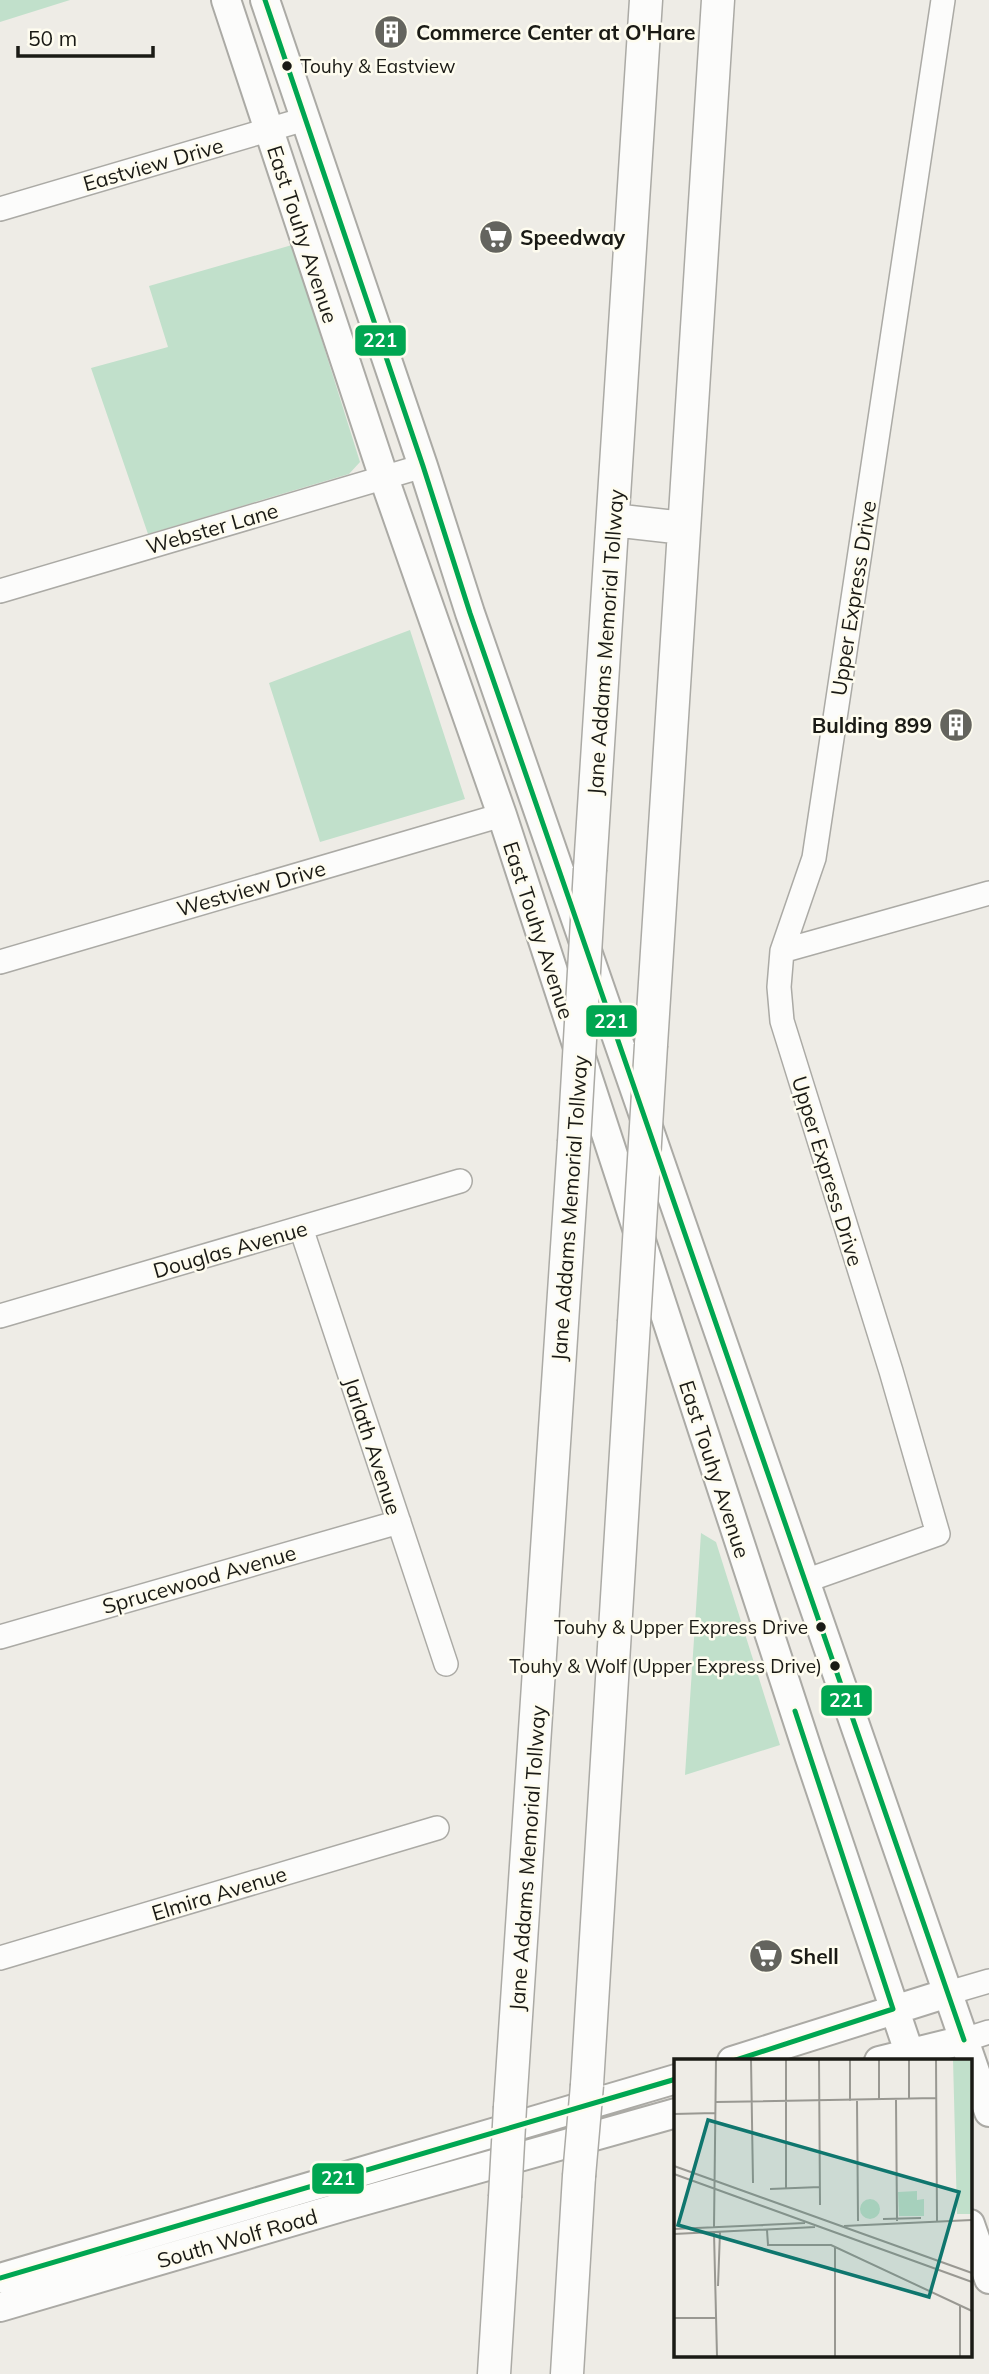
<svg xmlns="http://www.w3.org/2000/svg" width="989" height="2374" viewBox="0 0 989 2374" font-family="Mulish,sans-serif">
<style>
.green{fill:#c1e0cb}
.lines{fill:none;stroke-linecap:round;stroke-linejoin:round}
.minor-casing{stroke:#abaaa5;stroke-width:26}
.major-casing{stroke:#abaaa5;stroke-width:32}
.highway-casing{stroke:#abaaa5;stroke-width:35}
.minor{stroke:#fcfcfb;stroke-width:23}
.major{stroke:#fcfcfb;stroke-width:28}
.highway{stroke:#fcfcfb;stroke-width:32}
.highway-bridge-casing{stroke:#abaaa5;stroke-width:35;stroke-linecap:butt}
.highway-bridge{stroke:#fcfcfb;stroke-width:32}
.bus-1-casing{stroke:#fefcef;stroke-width:10}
.bus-1{stroke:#00a651;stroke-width:5}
.bus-dot{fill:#1a1a15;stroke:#fefcef;stroke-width:2.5}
.labels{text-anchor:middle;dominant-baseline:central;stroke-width:5;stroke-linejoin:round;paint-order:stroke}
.bus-label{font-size:19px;fill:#1a1a15;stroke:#fefcef;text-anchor:end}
.poi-label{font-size:21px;font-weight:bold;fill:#1a1a15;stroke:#fefcef;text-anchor:start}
.street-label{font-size:21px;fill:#1a1a15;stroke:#fefcef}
.inset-road{fill:none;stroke:#999892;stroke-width:2}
.view{fill:#0f766e;fill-opacity:0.15;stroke:#0f766e;stroke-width:3.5}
.inset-edge{fill:none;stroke:#1a1a15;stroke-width:3.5}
.line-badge{stroke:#fefcef;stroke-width:2.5}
.badge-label{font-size:19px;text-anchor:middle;font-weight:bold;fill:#fff}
</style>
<rect width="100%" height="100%" fill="#eeece6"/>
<path class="green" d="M 0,0 L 70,0 L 0,22 Z
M 292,245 L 360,462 L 349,474 L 148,534 L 91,368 L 168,347 L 149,286 Z
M 410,630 L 465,799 L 320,842 L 269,683 Z
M 701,1533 L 716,1542 L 780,1745 L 685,1775 Z"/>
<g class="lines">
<g class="minor-casing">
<path id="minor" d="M 0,209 L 305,119
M 0,591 L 423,466
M 782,951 L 989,893
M 0,962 L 502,815
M 301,1228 L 446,1664
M 0,1316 L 460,1181
M 805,1581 L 938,1534 L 891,1371 L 782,1021 L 779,987 L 782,951 L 814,858 L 943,0
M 0,1637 L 399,1522
M 0,1958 L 437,1828
M 948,1993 L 989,1981
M 964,2040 L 989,2032"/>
</g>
<g class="major-casing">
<path id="major" d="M 226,0 L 384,478 L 502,815 L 809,1755 L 912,2061
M 265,0 L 423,466 L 470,613 L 989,2112
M 732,2061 L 948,1993
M 879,2061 L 964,2040
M 970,2224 L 989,2279
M 0,2278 L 676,2079
M 0,2307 L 345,2206 L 676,2113"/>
</g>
<g class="highway-casing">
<path id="highway" d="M 613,520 L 684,528
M 590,869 L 646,0
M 651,1045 L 718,0
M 587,2085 L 634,1322
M 510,2107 L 574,1142
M 494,2374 L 505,2197
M 567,2374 L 579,2176"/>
</g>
<use href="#minor" class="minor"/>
<use href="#major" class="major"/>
<use href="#highway" class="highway"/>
<g class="highway-bridge-casing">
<path id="highway-bridge" d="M 574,1142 L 590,869
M 634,1322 L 651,1045
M 579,2176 L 587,2085
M 505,2197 L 510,2107"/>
</g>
<use href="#highway-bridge" class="highway-bridge"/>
<g class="bus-1-casing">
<path id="bus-1" d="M 265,0 L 423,466 L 470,613 L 964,2040
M 795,1711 L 893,2009
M 733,2061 L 893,2009
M 0,2278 L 676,2079"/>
</g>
<use href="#bus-1" class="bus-1"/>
</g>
<defs>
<g id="building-disc" transform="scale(1.75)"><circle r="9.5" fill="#64645e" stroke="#fefcef"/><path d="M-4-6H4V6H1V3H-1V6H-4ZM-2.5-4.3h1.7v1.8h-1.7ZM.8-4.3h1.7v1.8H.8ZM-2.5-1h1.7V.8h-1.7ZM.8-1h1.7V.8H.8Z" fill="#fff"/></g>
<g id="supermarket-disc" transform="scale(1.75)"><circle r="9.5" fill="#64645e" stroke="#fefcef"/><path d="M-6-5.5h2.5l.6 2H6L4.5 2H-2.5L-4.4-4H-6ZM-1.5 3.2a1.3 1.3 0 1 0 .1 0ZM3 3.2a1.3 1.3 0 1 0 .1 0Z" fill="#fff"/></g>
</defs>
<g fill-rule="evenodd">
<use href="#building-disc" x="391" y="32"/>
<use href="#supermarket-disc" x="496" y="237"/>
<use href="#building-disc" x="956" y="725"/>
<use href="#supermarket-disc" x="766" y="1956"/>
</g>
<g class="bus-dot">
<circle cx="287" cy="66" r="6"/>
<circle cx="821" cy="1627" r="6"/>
<circle cx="835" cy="1666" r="6"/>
</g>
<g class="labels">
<g class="bus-label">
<text x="300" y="66" text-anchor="start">Touhy &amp; Eastview</text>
<text x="808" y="1627">Touhy &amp; Upper Express Drive</text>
<text x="822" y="1666">Touhy &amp; Wolf (Upper Express Drive)</text>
</g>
<g class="poi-label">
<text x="416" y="32">Commerce Center at O'Hare</text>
<text x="520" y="237">Speedway</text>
<text x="932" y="725" text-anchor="end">Bulding 899</text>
<text x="790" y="1956">Shell</text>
</g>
<g class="street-label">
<text transform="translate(153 164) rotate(-16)">Eastview Drive</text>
<text transform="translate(303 234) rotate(72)">East Touhy Avenue</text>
<text transform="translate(212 528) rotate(-16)">Webster Lane</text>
<text transform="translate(853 598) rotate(-81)">Upper Express Drive</text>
<text transform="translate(605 642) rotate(-86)">Jane Addams Memorial Tollway</text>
<text transform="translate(251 888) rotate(-16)">Westview Drive</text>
<text transform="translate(539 930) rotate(72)">East Touhy Avenue</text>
<text transform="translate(828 1171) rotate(73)">Upper Express Drive</text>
<text transform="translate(569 1208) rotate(-86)">Jane Addams Memorial Tollway</text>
<text transform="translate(230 1249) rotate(-16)">Douglas Avenue</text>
<text transform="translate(373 1446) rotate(72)">Jarlath Avenue</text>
<text transform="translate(715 1469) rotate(72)">East Touhy Avenue</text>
<text transform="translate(199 1579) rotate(-16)">Sprucewood Avenue</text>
<text transform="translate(527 1858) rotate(-86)">Jane Addams Memorial Tollway</text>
<text transform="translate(219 1893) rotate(-17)">Elmira Avenue</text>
<text transform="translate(237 2238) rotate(-16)">South Wolf Road</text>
</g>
</g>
<g transform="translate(674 2059)">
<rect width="298" height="298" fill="#eeece6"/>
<path d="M 279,0 L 297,0 L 297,155 L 283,155 ZM 243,132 L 243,141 L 250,140 L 250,157 L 225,157 L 224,133 ZM186 150a10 10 0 1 1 20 0a10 10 0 1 1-20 0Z" fill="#c1e0cb"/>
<path class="inset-road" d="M 77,0 L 79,124M 112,0 L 112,129M 145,0 L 146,146M 176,0 L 176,42M 205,0 L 205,41M 235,0 L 235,40M 262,0 L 263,162M 222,41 L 223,162M 183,42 L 184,162M 42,43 L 262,39M 0,55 L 41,54M 0,107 L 298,214M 0,115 L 298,223M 96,130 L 146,128M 209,160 L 247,159M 170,167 L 298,161M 40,168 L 42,0M 0,170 L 131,164M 93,171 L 94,186 L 157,186 L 298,252M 40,174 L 43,297M 0,175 L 141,168M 161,188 L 161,297M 44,227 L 46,173M 0,259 L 43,259M 286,297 L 286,247"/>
<path class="view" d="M 34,61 L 285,133 L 255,238 L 4,166 Z"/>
<rect width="298" height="298" class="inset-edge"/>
</g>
<g class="line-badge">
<rect x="354" y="324" width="53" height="33" rx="7" fill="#00a651"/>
<rect x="585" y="1004" width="53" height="34" rx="7" fill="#00a651"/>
<rect x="820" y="1684" width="53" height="33" rx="7" fill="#00a651"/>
<rect x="311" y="2162" width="54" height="33" rx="7" fill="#00a651"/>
</g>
<g class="badge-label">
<text x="380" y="347">221</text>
<text x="611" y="1028">221</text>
<text x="846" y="1707">221</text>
<text x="338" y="2185">221</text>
</g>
<path d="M18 46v10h135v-10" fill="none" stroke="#1a1a15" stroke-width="3.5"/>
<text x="28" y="46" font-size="21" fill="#1a1a15" stroke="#fefcef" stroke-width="5" paint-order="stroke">50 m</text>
</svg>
